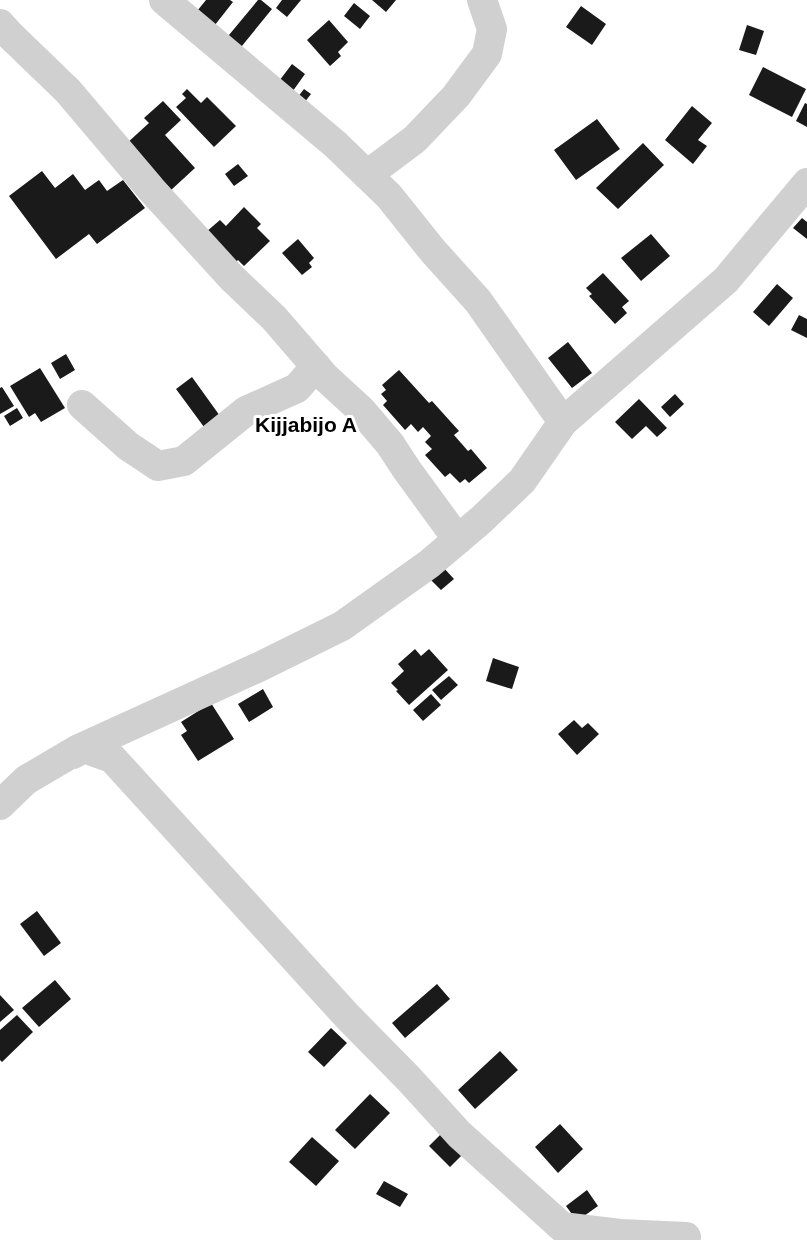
<svg xmlns="http://www.w3.org/2000/svg" width="807" height="1240" viewBox="0 0 807 1240" font-family="Helvetica,sans-serif">
<style>
.building{fill:#1a1a1a}
.lines{fill:none;stroke-linecap:round;stroke-linejoin:round}
.minor{stroke:#d0d0d0;stroke-width:30}
.labels{text-anchor:middle;dominant-baseline:central;stroke-width:6;stroke-linejoin:round;paint-order:stroke}
.quarter-label{font-size:21px;font-weight:bold;fill:#000;stroke:#fff}
</style>
<rect width="100%" height="100%" fill="#fff"/>
<path class="building" d="M 206,0 L 230,0 L 233,2 L 211,30 L 193,16 Z
M 258,0 L 261,0 L 272,9 L 237,52 L 224,41 Z
M 282,0 L 301,0 L 287,17 L 276,8 Z
M 372,0 L 396,0 L 386,12 Z
M 354,3 L 370,16 L 360,29 L 344,16 Z
M 581,6 L 606,24 L 592,45 L 566,27 Z
M 329,20 L 348,42 L 338,52 L 341,56 L 330,66 L 307,40 Z
M 747,25 L 764,31 L 756,55 L 739,50 Z
M 292,64 L 305,74 L 290,95 L 276,85 Z
M 763,67 L 806,89 L 792,117 L 749,95 Z
M 187,89 L 201,103 L 207,97 L 236,126 L 214,147 L 176,107 L 186,98 L 182,94 Z
M 304,89 L 311,94 L 304,103 L 297,98 Z
M 163,101 L 181,120 L 165,135 L 195,168 L 170,191 L 126,144 L 149,123 L 144,118 Z
M 805,103 L 807,104 L 807,127 L 796,121 Z
M 692,106 L 712,123 L 698,140 L 707,146 L 693,164 L 665,140 Z
M 597,119 L 620,149 L 576,180 L 554,150 Z
M 643,143 L 664,165 L 618,209 L 596,188 Z
M 238,164 L 248,176 L 234,186 L 225,174 Z
M 42,171 L 55,188 L 73,174 L 85,190 L 99,180 L 107,191 L 123,180 L 145,208 L 97,244 L 89,234 L 56,259 L 9,196 Z
M 244,207 L 261,224 L 257,228 L 270,241 L 244,266 L 238,260 L 232,266 L 206,232 L 220,220 L 226,226 Z
M 802,218 L 807,222 L 807,239 L 793,228 Z
M 651,234 L 670,256 L 641,281 L 621,258 Z
M 298,239 L 314,258 L 309,263 L 312,267 L 302,275 L 282,253 Z
M 603,273 L 629,301 L 622,307 L 627,313 L 615,324 L 589,296 L 592,294 L 586,288 Z
M 777,284 L 793,298 L 769,326 L 753,312 Z
M 799,315 L 807,319 L 807,338 L 791,330 Z
M 568,342 L 592,373 L 572,388 L 548,358 Z
M 66,354 L 75,370 L 60,379 L 51,363 Z
M 40,368 L 65,408 L 41,422 L 35,413 L 29,417 L 10,386 Z
M 399,370 L 429,403 L 432,401 L 459,431 L 454,435 L 468,451 L 471,449 L 487,468 L 469,483 L 465,479 L 460,483 L 450,473 L 445,477 L 425,455 L 432,449 L 425,442 L 431,436 L 423,427 L 418,432 L 411,424 L 405,430 L 383,405 L 387,401 L 381,394 L 386,390 L 382,385 Z
M 192,377 L 220,416 L 204,427 L 176,389 Z
M 2,387 L 14,406 L 0,414 L 0,388 Z
M 675,394 L 684,404 L 670,417 L 661,407 Z
M 639,399 L 667,428 L 657,437 L 646,426 L 632,439 L 615,422 Z
M 17,408 L 23,418 L 10,426 L 4,416 Z
M 442,566 L 454,579 L 441,590 L 429,578 Z
M 415,649 L 421,656 L 429,649 L 448,670 L 409,705 L 396,691 L 398,690 L 391,683 L 404,671 L 398,664 Z
M 493,658 L 519,667 L 512,689 L 486,681 Z
M 449,676 L 458,685 L 441,700 L 432,690 Z
M 263,689 L 273,707 L 249,722 L 238,704 Z
M 431,694 L 441,705 L 423,721 L 413,710 Z
M 211,703 L 234,739 L 198,761 L 181,735 L 187,731 L 181,722 Z
M 574,720 L 582,728 L 588,723 L 599,734 L 577,755 L 558,734 Z
M 37,911 L 61,943 L 44,956 L 20,924 Z
M 55,980 L 71,999 L 39,1027 L 22,1008 Z
M 437,984 L 450,999 L 405,1038 L 392,1023 Z
M 0,995 L 14,1010 L 0,1022 Z
M 17,1015 L 33,1032 L 2,1062 L 0,1060 L 0,1030 Z
M 331,1028 L 347,1043 L 324,1067 L 308,1052 Z
M 500,1051 L 518,1070 L 475,1109 L 458,1090 Z
M 370,1094 L 390,1113 L 355,1149 L 335,1130 Z
M 560,1124 L 583,1149 L 558,1173 L 535,1147 Z
M 443,1132 L 464,1153 L 450,1167 L 429,1146 Z
M 312,1137 L 339,1161 L 316,1186 L 289,1162 Z
M 384,1181 L 408,1194 L 400,1207 L 376,1194 Z
M 587,1190 L 598,1206 L 577,1221 L 566,1206 Z"/>
<g class="lines">
<path class="minor" d="M 164,0 L 335,144 L 389,196 L 433,251 L 478,301 L 563,422
M 0,24 L 10,35 L 68,91 L 151,189 L 232,278 L 274,318 L 325,377 L 361,410 L 390,444 L 407,470 L 458,540
M 367,175 L 415,139 L 456,96 L 487,54 L 492,29 L 482,0
M 82,405 L 128,446 L 158,466 L 184,461 L 246,411 L 297,388 L 316,366
M 73,754 L 84,748 L 112,758 L 348,1017 L 409,1079 L 459,1134 L 562,1227 L 620,1234 L 686,1237
M 0,805 L 26,780 L 77,750 L 259,667 L 342,626 L 429,564 L 481,520 L 522,481 L 563,422 L 726,280 L 807,183"/>
</g>
<g class="labels">
<g class="quarter-label">
<text x="306" y="424">Kijjabijo A</text>
</g>
</g>
</svg>
